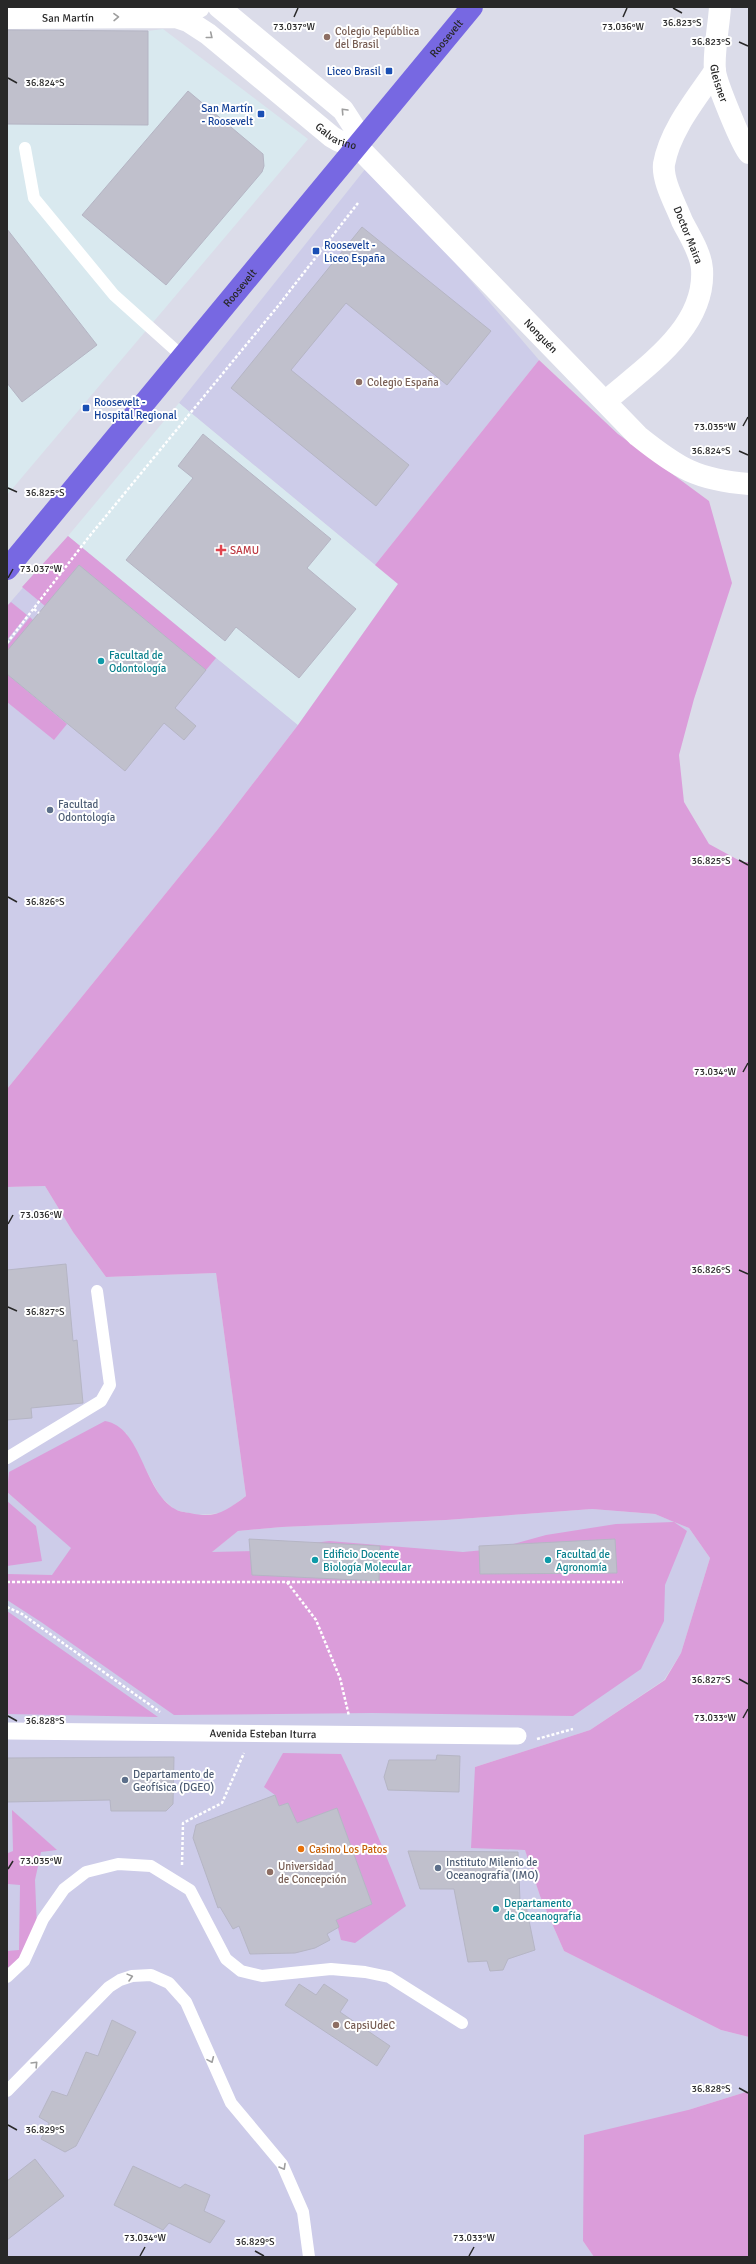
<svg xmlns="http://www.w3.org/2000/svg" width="756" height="2264" viewBox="0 0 756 2264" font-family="Signika,sans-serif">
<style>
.education{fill:#cdcce9}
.medical{fill:#d9e9ef}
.green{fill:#db9dda;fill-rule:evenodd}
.building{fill:#c0c0cc;stroke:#b5b5c4}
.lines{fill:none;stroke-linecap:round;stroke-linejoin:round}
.path{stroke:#fff;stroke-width:2.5;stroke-dasharray:3 2;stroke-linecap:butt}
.service{stroke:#fff;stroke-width:12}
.pedestrian{stroke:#fff;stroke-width:17}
.minor{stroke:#fff;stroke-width:22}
.secondary{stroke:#fff;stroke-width:22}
.primary{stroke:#7768e2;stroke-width:22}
.oneway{stroke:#9e9e9e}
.ticks{fill:none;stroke:#282828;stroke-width:1.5}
.education-dot{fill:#8d6e63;stroke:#fff;stroke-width:1.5}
.transit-dot{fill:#1a4fb4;stroke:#fff;stroke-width:1.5}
.health-dot{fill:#e0444e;stroke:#fff;stroke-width:1.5}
.culture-dot{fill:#0f9aa8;stroke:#fff;stroke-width:1.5}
.service-dot{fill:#5c6f8a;stroke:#fff;stroke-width:1.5}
.food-dot{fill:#e8710a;stroke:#fff;stroke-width:1.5}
.labels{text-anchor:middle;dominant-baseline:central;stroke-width:4;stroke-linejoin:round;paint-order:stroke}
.street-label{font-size:11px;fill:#282828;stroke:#fff}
.education-label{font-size:11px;fill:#785e54;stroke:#fff;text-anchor:start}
.transit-label{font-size:11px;fill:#164399;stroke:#fff;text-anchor:end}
.health-label{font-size:11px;fill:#be3a42;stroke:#fff;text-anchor:start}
.culture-label{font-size:11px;fill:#0d838f;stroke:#fff;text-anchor:start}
.service-label{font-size:11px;fill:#4e5e75;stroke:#fff;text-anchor:start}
.food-label{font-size:11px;fill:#c56008;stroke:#fff;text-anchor:start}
.ticks-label{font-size:10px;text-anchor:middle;fill:#282828;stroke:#fff;stroke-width:4;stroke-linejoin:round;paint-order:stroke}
</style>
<rect width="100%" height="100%" fill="#dbdce9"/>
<path class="education" d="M 370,163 L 539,360 L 375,565 L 179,403 Z
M 68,536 L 298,725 L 218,829 L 7,1089 L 7,606 Z
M 45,1186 L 73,1232 L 106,1277 L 216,1273 L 246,1496 L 223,1513 L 197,1515 L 175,1510 L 160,1496 L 126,1433 L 7,1488 L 7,1187 Z
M 7,1492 L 36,1517 L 200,1561 L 238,1531 L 282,1527 L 446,1520 L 592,1509 L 655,1514 L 689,1528 L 710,1558 L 681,1653 L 664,1680 L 590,1730 L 475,1767 L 525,1849 L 540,1896 L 564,1951 L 721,2030 L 749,2037 L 749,2091 L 688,2110 L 583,2241 L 594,2257 L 7,2257 Z"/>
<path class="medical" d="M 163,29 L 308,139 L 7,495 L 7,30 L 148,31 Z
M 179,403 L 398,584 L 298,725 L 68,536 Z"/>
<path class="green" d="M 539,360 L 618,434 L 709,501 L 732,583 L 694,699 L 679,755 L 684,802 L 709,844 L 742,862 L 749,862 L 749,2037 L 721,2030 L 564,1951 L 540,1896 L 525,1850 L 471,1848 L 475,1767 L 590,1730 L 665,1680 L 681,1653 L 710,1558 L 689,1528 L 674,1522 L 687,1531 L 665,1585 L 664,1621 L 641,1669 L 573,1716 L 372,1713 L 174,1715 L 41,1622 L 7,1600 L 7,1574 L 52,1575 L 71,1548 L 7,1492 L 9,1472 L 105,1421 C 142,1427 143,1491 175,1509 C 179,1512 185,1512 190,1513 C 216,1519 226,1511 246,1496 L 216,1273 L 106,1277 L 73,1232 L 45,1186 L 7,1187 L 7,1089 L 218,829 L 298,725 L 398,584 L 375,565 ZM 592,1509 L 655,1514 L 674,1522 L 616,1524 L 546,1535 L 495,1549 L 463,1552 L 329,1541 L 255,1551 L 212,1552 L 238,1531 L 282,1527 L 446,1520 Z
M 68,536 L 216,658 L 206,670 L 79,565 L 45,606 L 22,587 Z
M 11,602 L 27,615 L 7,640 L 7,606 Z
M 30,617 L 33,620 L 7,651 L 7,646 Z
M 7,674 L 67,724 L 54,740 L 7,702 Z
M 7,1501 L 36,1526 L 42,1561 L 7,1566 Z
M 7,1611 L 158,1717 L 7,1714 Z
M 283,1753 L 341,1754 C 365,1804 386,1854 406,1906 L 355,1943 L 341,1940 L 336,1920 L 372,1904 L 337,1808 L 297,1823 L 288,1803 L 279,1806 L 275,1795 L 264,1787 Z
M 12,1810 L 57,1850 L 41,1852 L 35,1880 L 37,1928 L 29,1945 L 15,1964 L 7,1968 L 7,1951 L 19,1950 L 20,1885 L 8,1884 L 8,1853 L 13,1851 Z
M 749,2091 L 749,2257 L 594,2257 L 583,2241 L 584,2135 L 688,2110 Z"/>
<path class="building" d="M 7,30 L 148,31 L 148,125 L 7,124 Z
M 188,91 L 263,154 L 264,166 L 262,172 L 166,285 L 82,215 Z
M 362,227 L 491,331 L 447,385 L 346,303 L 291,370 L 409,465 L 376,506 L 231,388 Z
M 7,229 L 97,345 L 22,402 L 7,383 Z
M 203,434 L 331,539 L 307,568 L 356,609 L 299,678 L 236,627 L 225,641 L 126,560 L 193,478 L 178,466 Z
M 79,565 L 206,670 L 175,708 L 196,726 L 184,740 L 164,723 L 125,771 L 7,674 L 7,651 Z
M 66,1264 L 73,1341 L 77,1340 L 83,1403 L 31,1408 L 32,1418 L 7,1420 L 7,1270 Z
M 249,1539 L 380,1546 L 379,1581 L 252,1575 Z
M 615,1539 L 617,1573 L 480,1574 L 479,1546 Z
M 437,1755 L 460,1756 L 459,1792 L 388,1790 L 384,1777 L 389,1760 L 436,1760 Z
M 174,1757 L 173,1804 L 166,1811 L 111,1811 L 110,1800 L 7,1802 L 7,1758 Z
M 275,1795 L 279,1806 L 288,1803 L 297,1823 L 337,1808 L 372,1904 L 336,1920 L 339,1927 L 327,1934 L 330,1940 L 315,1948 L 295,1953 L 250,1954 L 239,1926 L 233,1929 L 220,1907 L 218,1908 L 193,1838 L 196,1825 Z
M 408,1851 L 518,1852 L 520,1901 L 525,1901 L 535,1950 L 508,1959 L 503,1970 L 490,1971 L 487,1961 L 468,1962 L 454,1889 L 420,1889 Z
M 299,1984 L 316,1995 L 324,1984 L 348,2000 L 340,2012 L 390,2046 L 377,2066 L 285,2005 Z
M 112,2020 L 136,2032 L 76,2146 L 65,2152 L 41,2139 L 49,2123 L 39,2117 L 52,2091 L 67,2096 L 86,2052 L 98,2056 Z
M 35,2159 L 64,2196 L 7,2240 L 7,2181 Z
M 133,2166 L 180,2188 L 185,2184 L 210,2195 L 204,2211 L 225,2221 L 210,2243 L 169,2223 L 163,2230 L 114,2205 Z"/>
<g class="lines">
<path class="path" d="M 34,609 L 39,613
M 7,643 L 88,538 L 278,306 L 358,203
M 7,1582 L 623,1582
M 287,1582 L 316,1620 L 340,1678 L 349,1716
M 7,1607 L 22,1614 L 160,1712
M 537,1739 L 573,1729
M 182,1865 L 183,1823 L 222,1803 L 244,1753"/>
<path class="service" d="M 25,148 L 34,198 L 114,295 L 182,356
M 7,1458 L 101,1401 L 110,1385 L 97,1291
M 7,1977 L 24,1961 L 43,1919 L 64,1889 L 86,1872 L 118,1864 L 151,1866 L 190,1890 L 226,1959 L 241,1971 L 262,1976 L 331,1969 L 365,1972 L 389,1977 L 462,2023
M 7,2091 L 109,1987 L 120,1980 L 132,1976 L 151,1975 L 169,1983 L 186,2002 L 231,2103 L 282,2164 L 303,2212 L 309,2257"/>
<path class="pedestrian" id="s1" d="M 7,1731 L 518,1736"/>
<g class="minor">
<path id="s2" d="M 219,7 L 343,110 L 354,127 L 357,146 L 638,436 C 678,468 697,480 749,484"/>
<path id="s3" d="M 720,7 C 719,25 713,54 715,71 C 716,82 742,146 749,153"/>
<path d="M 176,17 L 199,7"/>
<path d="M 606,401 C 645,367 706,328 702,269 C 701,253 689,235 682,221 C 676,205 662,181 664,164 C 670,130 696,99 715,71"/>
</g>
<path class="secondary" id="s4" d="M 7,18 L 176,17 L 188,21 L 208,34 L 332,137 L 339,141 L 357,146"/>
<path class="primary" id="s5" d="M 7,569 L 472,7"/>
</g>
<defs><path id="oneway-chevron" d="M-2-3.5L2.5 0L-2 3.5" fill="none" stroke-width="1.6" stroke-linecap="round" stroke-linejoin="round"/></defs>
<g class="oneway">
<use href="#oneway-chevron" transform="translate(116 17) rotate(-1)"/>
<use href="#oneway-chevron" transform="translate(210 36) rotate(39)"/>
<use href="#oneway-chevron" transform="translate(344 111) rotate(-133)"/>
<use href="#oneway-chevron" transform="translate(130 1977) rotate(-15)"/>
<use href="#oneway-chevron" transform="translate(211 2060) rotate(66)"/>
<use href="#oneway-chevron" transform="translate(35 2064) rotate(-46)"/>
<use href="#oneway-chevron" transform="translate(283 2167) rotate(60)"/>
</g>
<path class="ticks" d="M 673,8 L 682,13M 294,17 L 298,8M 623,17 L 627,8M 739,42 L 748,46M 8,78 L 17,83M 743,426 L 748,417M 739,451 L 748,455M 8,488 L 17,492M 8,578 L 13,569M 739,860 L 748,865M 8,897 L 17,902M 743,1072 L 748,1063M 8,1224 L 13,1215M 739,1270 L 748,1274M 8,1307 L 17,1311M 739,1679 L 748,1684M 8,1716 L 17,1721M 743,1718 L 748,1709M 8,1869 L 13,1861M 739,2088 L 748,2093M 8,2125 L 17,2130M 255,2251 L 264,2256M 140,2256 L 145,2247M 469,2256 L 474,2247"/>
<g class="education-dot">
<circle cx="327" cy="37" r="4"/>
<circle cx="359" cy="382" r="4"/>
<circle cx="270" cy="1872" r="4"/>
<circle cx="336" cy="2025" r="4"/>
</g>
<g class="transit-dot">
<rect x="385" y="67" width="8" height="8" rx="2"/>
<rect x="257" y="110" width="8" height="8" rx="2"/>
<rect x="312" y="247" width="8" height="8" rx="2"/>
<rect x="82" y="404" width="8" height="8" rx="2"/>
</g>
<path class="health-dot" d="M219 544h4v4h4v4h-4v4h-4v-4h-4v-4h4z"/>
<g class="culture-dot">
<circle cx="101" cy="661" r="4"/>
<circle cx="315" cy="1560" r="4"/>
<circle cx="548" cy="1560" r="4"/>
<circle cx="496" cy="1909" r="4"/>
</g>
<g class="service-dot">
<circle cx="50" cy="810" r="4"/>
<circle cx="125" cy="1780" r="4"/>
<circle cx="438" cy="1868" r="4"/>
</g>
<circle class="food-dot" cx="301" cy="1849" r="4"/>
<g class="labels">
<g class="street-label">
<text stroke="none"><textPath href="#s4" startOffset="61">San Martín</textPath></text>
<text stroke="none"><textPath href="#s5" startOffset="689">Roosevelt</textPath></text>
<text stroke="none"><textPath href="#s3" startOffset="77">Gleisner</textPath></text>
<text stroke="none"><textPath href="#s4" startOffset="370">Galvarino</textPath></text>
<text transform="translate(688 235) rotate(68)">Doctor Maira</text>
<text stroke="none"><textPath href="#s5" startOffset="365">Roosevelt</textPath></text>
<text stroke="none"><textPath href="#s2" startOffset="465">Nonguén</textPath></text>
<text stroke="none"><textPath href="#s1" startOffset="256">Avenida Esteban Iturra</textPath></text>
</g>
<g class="education-label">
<text x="335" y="31">Colegio República<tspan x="335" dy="13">del Brasil</tspan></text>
<text x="367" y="382">Colegio España</text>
<text x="278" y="1866">Universidad<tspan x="278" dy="13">de Concepción</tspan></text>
<text x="344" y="2025">CapsiUdeC</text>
</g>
<g class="transit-label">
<text x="381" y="71">Liceo Brasil</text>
<text x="253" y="108">San Martín<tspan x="253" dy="13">- Roosevelt</tspan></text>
<text x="324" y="245" text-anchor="start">Roosevelt -<tspan x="324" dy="13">Liceo España</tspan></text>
<text x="94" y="402" text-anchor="start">Roosevelt -<tspan x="94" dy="13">Hospital Regional</tspan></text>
</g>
<g class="health-label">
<text x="230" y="550">SAMU</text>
</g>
<g class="culture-label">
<text x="109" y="655">Facultad de<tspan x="109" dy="13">Odontología</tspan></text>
<text x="323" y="1554">Edificio Docente<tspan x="323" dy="13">Biología Molecular</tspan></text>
<text x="556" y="1554">Facultad de<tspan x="556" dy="13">Agronomía</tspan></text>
<text x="504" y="1903">Departamento<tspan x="504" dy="13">de Oceanografía</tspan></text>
</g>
<g class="service-label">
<text x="58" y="804">Facultad<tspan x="58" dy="13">Odontología</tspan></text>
<text x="133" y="1774">Departamento de<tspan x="133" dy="13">Geofísica (DGEO)</tspan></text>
<text x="446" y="1862">Instituto Milenio de<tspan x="446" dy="13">Oceanografía (IMO)</tspan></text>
</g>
<g class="food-label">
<text x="309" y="1849">Casino Los Patos</text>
</g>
</g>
<g class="ticks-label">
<text x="682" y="26">36.823°S</text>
<text x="294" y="30">73.037°W</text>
<text x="623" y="30">73.036°W</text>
<text x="711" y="45">36.823°S</text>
<text x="45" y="86">36.824°S</text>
<text x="715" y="430">73.035°W</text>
<text x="711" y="454">36.824°S</text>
<text x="45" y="496">36.825°S</text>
<text x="41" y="572">73.037°W</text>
<text x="711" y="864">36.825°S</text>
<text x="45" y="905">36.826°S</text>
<text x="715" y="1075">73.034°W</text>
<text x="41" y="1218">73.036°W</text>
<text x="711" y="1273">36.826°S</text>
<text x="45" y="1315">36.827°S</text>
<text x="711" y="1683">36.827°S</text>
<text x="715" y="1721">73.033°W</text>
<text x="45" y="1724">36.828°S</text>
<text x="41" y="1864">73.035°W</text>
<text x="711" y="2092">36.828°S</text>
<text x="45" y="2133">36.829°S</text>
<text x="145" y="2241">73.034°W</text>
<text x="474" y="2241">73.033°W</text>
<text x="255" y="2245">36.829°S</text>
</g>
<rect width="756" height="2264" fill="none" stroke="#282828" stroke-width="16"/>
</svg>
